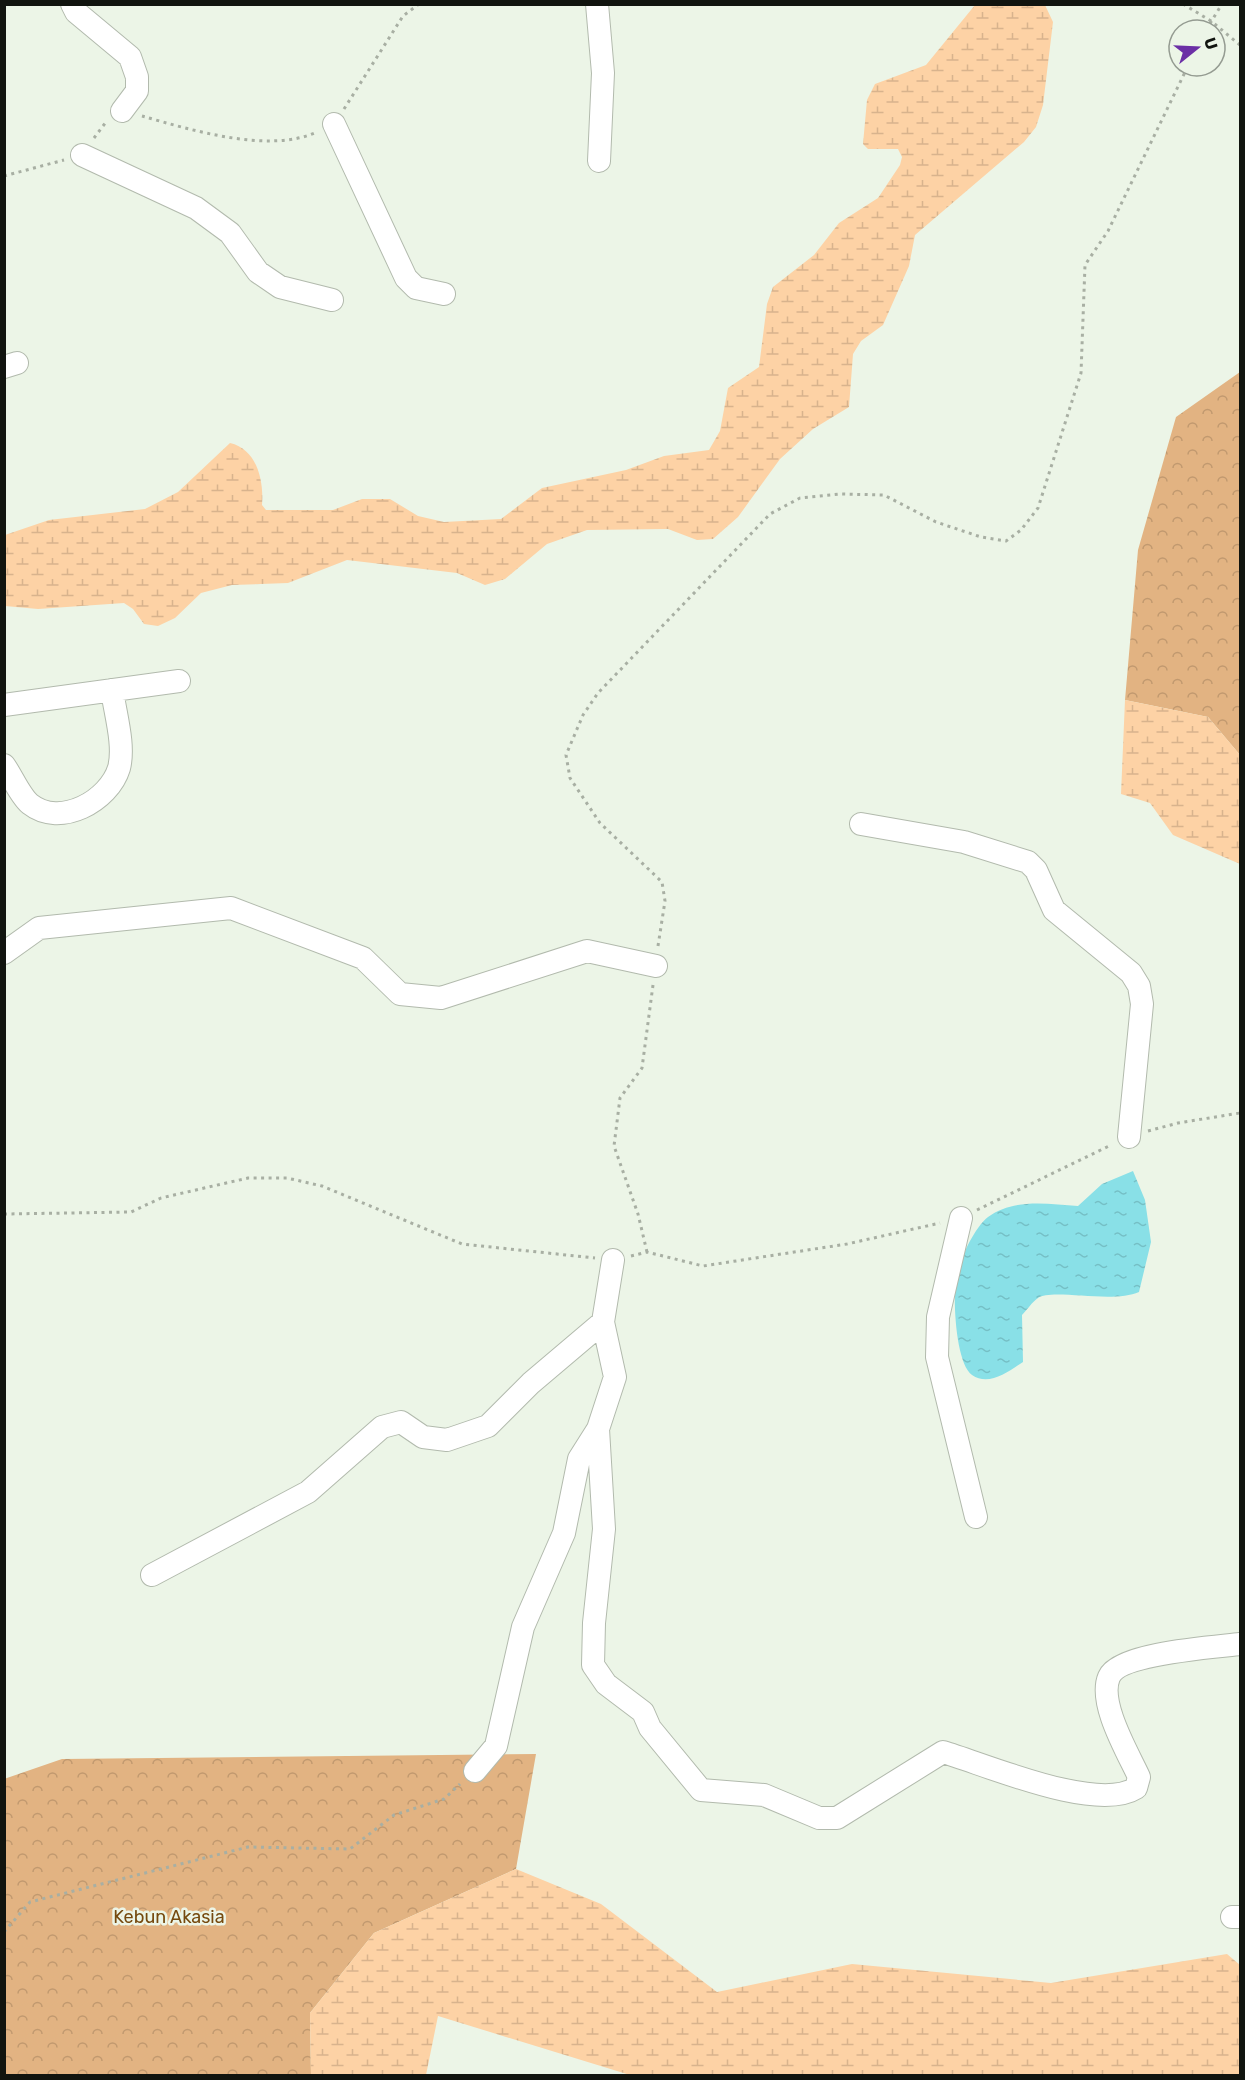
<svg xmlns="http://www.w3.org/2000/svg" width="1245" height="2080" viewBox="0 0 1245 2080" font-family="Rubik,sans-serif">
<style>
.forest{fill:url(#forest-crowns)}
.wetland{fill:url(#wetland-marsh)}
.water{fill:url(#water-ripples)}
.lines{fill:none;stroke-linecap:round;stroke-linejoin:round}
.minor-casing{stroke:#b2baad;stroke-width:24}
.path{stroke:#a8afa3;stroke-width:3;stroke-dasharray:3 4.5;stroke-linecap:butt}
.minor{stroke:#fff;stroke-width:22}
.labels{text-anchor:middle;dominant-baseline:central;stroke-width:5;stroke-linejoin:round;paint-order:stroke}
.park-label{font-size:18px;fill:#75490e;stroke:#ecf5e7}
</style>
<defs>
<pattern id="forest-crowns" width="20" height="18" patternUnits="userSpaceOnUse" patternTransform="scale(1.5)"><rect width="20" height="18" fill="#e2b382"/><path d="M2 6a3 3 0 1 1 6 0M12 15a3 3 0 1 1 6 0" fill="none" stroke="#c1996f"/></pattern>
<pattern id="wetland-marsh" width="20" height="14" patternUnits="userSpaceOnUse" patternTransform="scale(1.5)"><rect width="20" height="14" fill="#fdd2a5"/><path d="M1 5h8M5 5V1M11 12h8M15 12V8" fill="none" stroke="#d8b38d"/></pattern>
<pattern id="water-ripples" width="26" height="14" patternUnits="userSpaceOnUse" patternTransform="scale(1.5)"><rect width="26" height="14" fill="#89e0e7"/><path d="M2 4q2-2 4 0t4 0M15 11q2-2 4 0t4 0" fill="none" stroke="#75bfc5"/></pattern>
</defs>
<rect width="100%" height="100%" fill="#ecf5e7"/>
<path class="forest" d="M 1240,372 L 1240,755 L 1208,717 L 1125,700 L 1138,550 L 1176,417 Z
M 536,1754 L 516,1869 L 374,1933 L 310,2013 L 311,2076 L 5,2075 L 4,1779 L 62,1759 Z"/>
<path class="wetland" d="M 975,5 L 1045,5 L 1053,22 L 1043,105 L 1036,127 L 1024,142 L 915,235 L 909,266 L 883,325 L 861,341 L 853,354 L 849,407 L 813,429 L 780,459 L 738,517 L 713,539 L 697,540 L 668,529 L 587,530 L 547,544 L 505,579 L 485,585 L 457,573 L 347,560 L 288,583 L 232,585 L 201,593 L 175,618 L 158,626 L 144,624 L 133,609 L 124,603 L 38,609 L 5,606 L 5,535 L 49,520 L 145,509 L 178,492 L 230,443 C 257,449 264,481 262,505 L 266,510 L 333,510 L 362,499 L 390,499 L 418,516 L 444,522 L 501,519 L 542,488 L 626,470 L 664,456 L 709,450 L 720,431 L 728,388 L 759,367 L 767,304 L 773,287 L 814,255 L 839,223 L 878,198 L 900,165 L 902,157 L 898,149 L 868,149 L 863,144 L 867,100 L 875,84 L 926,65 Z
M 1125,700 L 1208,717 L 1240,755 L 1240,864 L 1173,835 L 1150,803 L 1121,794 Z
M 516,1869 L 601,1904 L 717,1992 L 852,1964 L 1051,1983 L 1227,1954 L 1240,1965 L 1240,2075 L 630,2075 L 438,2016 L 426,2075 L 311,2075 L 310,2013 L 374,1933 Z"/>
<path class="water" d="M 1133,1171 L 1145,1200 L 1151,1242 L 1139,1292 C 1112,1304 1052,1288 1038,1298 C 1032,1302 1027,1310 1022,1315 L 1023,1362 C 1009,1371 989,1387 972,1375 C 955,1363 952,1292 957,1273 C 961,1257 975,1227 988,1217 C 1014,1198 1048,1204 1078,1206 L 1102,1184 Z"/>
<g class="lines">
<g class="minor-casing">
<path id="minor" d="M 72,4 L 76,12 L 130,57 L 137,77 L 137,91 L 122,111
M 597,4 L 603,73 L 599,161
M 334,124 L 406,278 L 416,288 L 444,294
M 82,155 L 196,208 L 230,233 L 258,272 L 280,287 L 332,300
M 4,367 L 17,363
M 4,705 L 179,681
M 4,765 C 12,776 20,796 30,804 C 60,828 109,801 119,768 C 125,745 115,713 112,690
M 861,824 L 964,842 L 1028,862 L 1036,870 L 1054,910 L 1131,973 L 1139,986 L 1142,1004 L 1129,1137
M 4,953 L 39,928 L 231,908 L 363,958 L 400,994 L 441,998 L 587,951 L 656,966
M 961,1218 L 938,1317 L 937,1357 L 976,1517
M 598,1429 L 604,1529 L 594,1623 L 593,1665 L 606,1684 L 643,1712 L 650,1728 L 701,1790 L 764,1795 L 819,1818 L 837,1818 L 943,1752 C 987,1765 1097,1813 1136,1788 L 1139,1777 C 1128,1753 1098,1703 1109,1677 C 1119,1653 1216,1647 1240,1644
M 152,1575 L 308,1492 L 382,1427 L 401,1422 L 423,1437 L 447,1440 L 488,1426 L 531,1383 L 603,1322
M 475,1771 L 496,1746 L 523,1627 L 564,1533 L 579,1459 L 598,1429 L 615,1377 L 603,1322 L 613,1260
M 1232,1917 L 1240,1917"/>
</g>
<path class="path" d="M 1183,4 L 1211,21 L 1240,45
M 1206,30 L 1222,4
M 344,109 L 403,16 L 419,4
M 142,116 C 191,130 269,154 317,132
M 94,138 L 106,122
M 4,176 L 64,160
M 658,946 L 665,901 L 662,882 L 600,823 L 570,778 L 566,755 L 583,715 L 598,693 L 770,514 L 800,498 L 841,494 L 884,495 L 936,522 L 981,537 L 1006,541 L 1021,530 L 1038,508 L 1081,373 L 1085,265 L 1108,231 L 1188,66
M 1148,1131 L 1178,1123 L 1240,1113
M 977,1210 L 1111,1145
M 4,1214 L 131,1212 L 161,1198 L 248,1178 L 287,1178 L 322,1186 L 462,1244 L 595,1258
M 647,1252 L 638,1214 L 614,1146 L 620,1098 L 642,1068 L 653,985
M 631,1256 L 647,1252 L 703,1266 L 847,1244 L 940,1223
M 4,1932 L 30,1902 L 248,1847 L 350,1849 L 394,1815 L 444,1799 L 460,1784"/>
<use href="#minor" class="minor"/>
</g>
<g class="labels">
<g class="park-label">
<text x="169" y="1917">Kebun Akasia</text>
</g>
</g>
<rect width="1245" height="2080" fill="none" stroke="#11140f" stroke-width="12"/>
<g transform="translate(1197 48) rotate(72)"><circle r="28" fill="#ecf5e7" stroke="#949b91" stroke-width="1.5"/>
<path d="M0-4.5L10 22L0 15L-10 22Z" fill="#6b2fa5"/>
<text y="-9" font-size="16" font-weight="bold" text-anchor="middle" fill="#11140f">U</text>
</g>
</svg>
